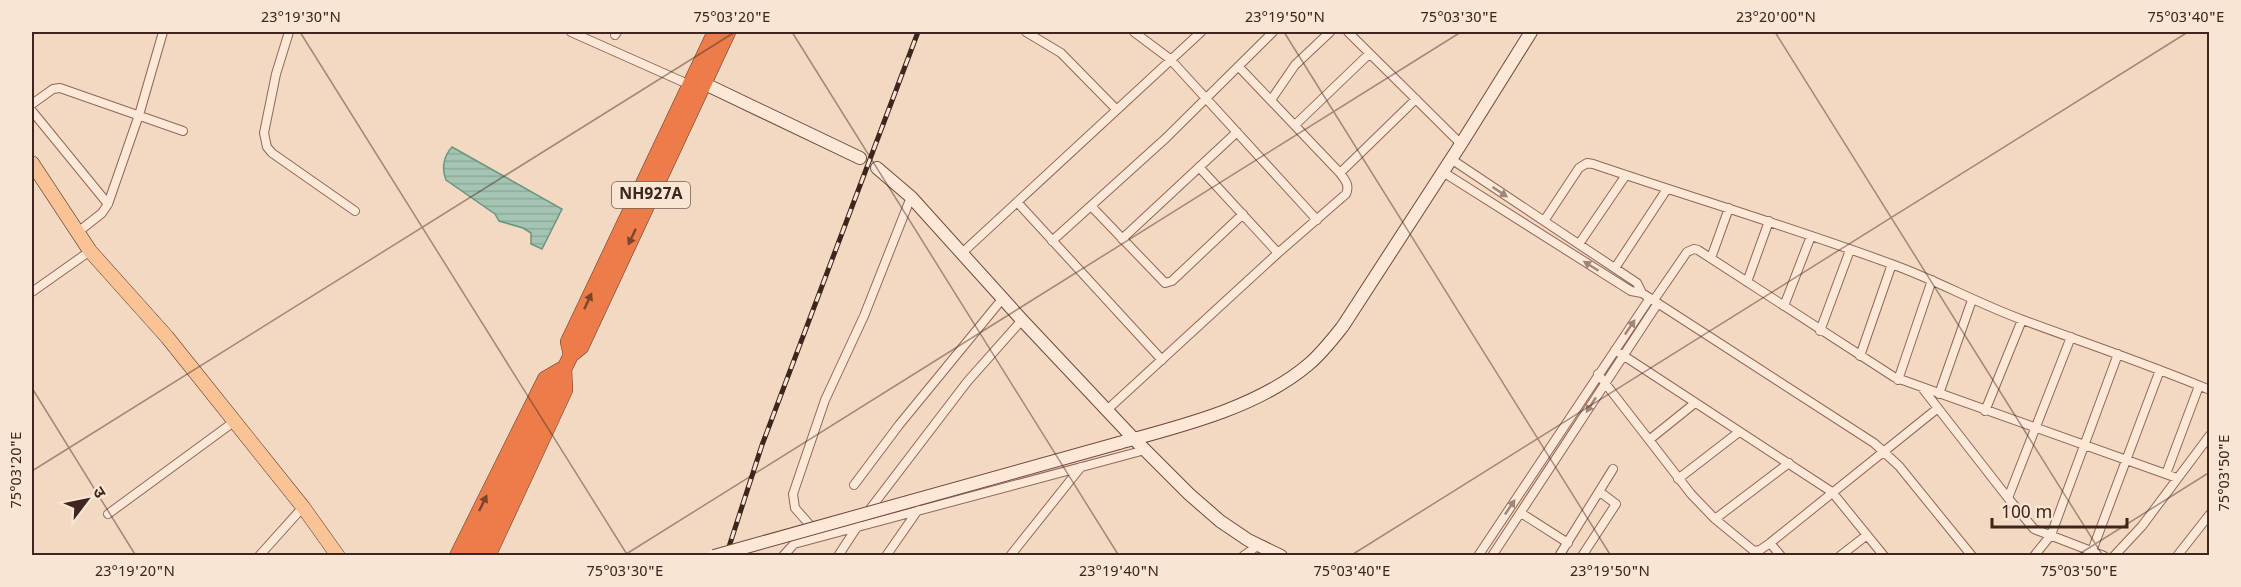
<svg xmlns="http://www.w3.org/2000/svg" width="2241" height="587" viewBox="0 0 2241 587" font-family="Georgia,'Noto Sans Devanagari',serif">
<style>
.water{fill:url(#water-rules);stroke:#6a9580;stroke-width:1.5}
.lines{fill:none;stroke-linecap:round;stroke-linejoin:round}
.street-casing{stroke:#906757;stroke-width:10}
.secondary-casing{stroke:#72483a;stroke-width:14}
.primary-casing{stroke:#5d362b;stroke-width:15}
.highway-casing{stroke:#5d362b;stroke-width:16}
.street{stroke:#fde8d7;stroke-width:8}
.secondary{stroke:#fde8d7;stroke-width:12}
.primary{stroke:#fac396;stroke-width:14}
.highway{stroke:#ec7d4a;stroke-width:15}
.rail-casing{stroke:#3e251d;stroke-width:5}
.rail{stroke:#f9e5d3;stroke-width:3;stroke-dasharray:9;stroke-linecap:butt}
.secondary-bridge-casing{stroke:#72483a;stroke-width:14;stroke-linecap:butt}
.secondary-bridge{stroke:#fde8d7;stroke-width:12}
.oneway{fill:#9e867a}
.oneway2{fill:#7b442d}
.ticks{fill:none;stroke:#3e251d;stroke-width:1.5;stroke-opacity:0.45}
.labels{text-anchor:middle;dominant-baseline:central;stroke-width:6;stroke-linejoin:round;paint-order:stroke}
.shield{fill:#f9e5d3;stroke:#765f54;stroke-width:1.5}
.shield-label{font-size:16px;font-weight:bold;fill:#3e251d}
.neatline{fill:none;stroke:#3e251d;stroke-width:2}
.ticks-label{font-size:15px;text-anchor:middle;fill:#3e251d}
</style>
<defs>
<pattern id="water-rules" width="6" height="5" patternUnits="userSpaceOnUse" patternTransform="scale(1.5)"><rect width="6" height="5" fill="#a5c5b4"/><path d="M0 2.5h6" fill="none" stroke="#8fa99a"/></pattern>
</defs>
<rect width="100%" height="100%" fill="#f3d9c2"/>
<path class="water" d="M 452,147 L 562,209 L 542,249 L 531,244 L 531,233 L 523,228 L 499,221 L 495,214 L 446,180 C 441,168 444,156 452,147 Z"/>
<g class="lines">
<g class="street-casing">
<path id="street" d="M 289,32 L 276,74 L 264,133 L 267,147 L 272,153 L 355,211
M 571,32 L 690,85
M 1026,32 L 1061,53 L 1116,109
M 1134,32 L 1170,59 L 1317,220
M 1348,32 L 1461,144
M 615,35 L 617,32
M 1271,100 L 1295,65 L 1330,32
M 32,104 L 53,89 L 60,88 L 183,131
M 32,111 L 108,204
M 1295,125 L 1369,54
M 1451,159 L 1637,283 L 1642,293
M 1199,167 L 1278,253
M 1443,172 L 1631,291 L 1642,293 L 1874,443 L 1899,466 L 1972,556
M 1340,173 L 1416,99
M 1017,202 L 1162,360
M 1091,206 L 1165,283 L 1172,281 L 1243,214
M 1544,221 L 1579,168 L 1587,163 L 1593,164 C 1693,198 1794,228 1894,265 C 1938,281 1979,304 2023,320 C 2085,343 2148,364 2210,390
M 78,232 L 102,213 L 108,204 L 139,115 L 163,32
M 1122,239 L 1237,132
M 1052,241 L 1166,138 L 1273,32
M 1579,244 L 1626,175
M 962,253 L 1201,32
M 1711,258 L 1729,208
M 1615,268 L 1667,189
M 1747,282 L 1769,221
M 32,292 L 90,251
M 1654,300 L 1687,252 L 1694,249 L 1698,250 L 1894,377 L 2177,478
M 1784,306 L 1811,236
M 1820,331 L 1850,250
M 1615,350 L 1832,492 L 1884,556
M 1860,356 L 1892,264
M 1598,374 L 1691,494 L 1715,519 L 1754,551 L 1760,550 L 1770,543 L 1938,408
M 1898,380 L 1932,280
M 1923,389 L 2008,498 L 2034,529 L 2104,556
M 1939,394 L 1972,300
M 1108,409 L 1278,253 L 1346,194 C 1350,185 1345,180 1340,173 L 1239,67
M 1985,411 L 2022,320
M 1649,440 L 1695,403
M 2166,474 L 2199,386
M 1678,479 L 1739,432
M 854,485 L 899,425 L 1003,298
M 2008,498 L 2071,337
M 867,513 L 967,382 L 1022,320
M 1521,513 L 1568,543
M 108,514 L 235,421
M 1715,519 L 1789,463
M 816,532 L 795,508 L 793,494 L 825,400 L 864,316 L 911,197
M 1770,543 L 1781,556
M 2092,551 L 2160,370
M 259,556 L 303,507
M 783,556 L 794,544 L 1145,450
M 838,556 L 859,524
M 886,556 L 918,510
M 1010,556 L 1081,467
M 1243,556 L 1259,545
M 1478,556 L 1650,298
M 1492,556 L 1658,303
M 1559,556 L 1613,469
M 1582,556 L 1616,504 L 1600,492
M 1840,556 L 1867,535
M 2034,556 L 2051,535 L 2118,354
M 2114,556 L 2142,526 L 2210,435
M 2177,556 L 2210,514"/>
</g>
<g class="secondary-casing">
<path id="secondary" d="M 703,83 L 860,158
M 877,168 L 911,197 L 1022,320 L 1134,439 L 1189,494 L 1220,521 L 1248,540 L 1281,556
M 1119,443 C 1182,426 1259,407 1309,364 C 1322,353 1332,340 1343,326 L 1461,144 L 1531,32"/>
</g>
<g class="primary-casing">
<path id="primary" d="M 32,163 L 90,251 L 167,337 L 303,507 L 338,556"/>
</g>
<g class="highway-casing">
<path id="highway" d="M 571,355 L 568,342 L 715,32
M 457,556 L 545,379 L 564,368 L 565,390 L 488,556
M 472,556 L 571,355 L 581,347 L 728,32"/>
</g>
<use href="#street" class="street"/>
<use href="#secondary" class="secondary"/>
<use href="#primary" class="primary"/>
<use href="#highway" class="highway"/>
<g class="rail-casing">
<path id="rail" d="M 726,556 L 762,445 L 918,32"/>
</g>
<use href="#rail" class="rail"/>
<g class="secondary-bridge-casing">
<path id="secondary-bridge" d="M 714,556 L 1119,443"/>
</g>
<use href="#secondary-bridge" class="secondary-bridge"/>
</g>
<defs><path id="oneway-solid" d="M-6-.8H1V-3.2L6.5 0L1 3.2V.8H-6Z" transform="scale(1.5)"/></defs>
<g class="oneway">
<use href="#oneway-solid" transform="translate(1500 192) rotate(34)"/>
<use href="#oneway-solid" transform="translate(1591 266) rotate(-148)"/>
<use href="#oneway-solid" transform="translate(1630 327) rotate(-56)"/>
<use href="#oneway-solid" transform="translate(1591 405) rotate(123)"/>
<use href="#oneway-solid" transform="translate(1510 507) rotate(-56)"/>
</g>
<g class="oneway2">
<use href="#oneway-solid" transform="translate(632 237) rotate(115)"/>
<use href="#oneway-solid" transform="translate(588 301) rotate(-65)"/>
<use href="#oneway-solid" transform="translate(483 503) rotate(-64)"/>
</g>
<path class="ticks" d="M 300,32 L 628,556M 792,32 L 1119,556M 1284,32 L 1611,556M 1775,32 L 2103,556M 32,388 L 136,556M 32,471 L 735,32M 623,556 L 1461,32M 1350,556 L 2188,32M 2076,556 L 2210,472"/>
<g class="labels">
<rect class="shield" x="612" y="182" width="78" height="26" rx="4.5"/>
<g class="shield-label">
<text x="651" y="195">NH927A</text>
</g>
</g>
<rect width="2241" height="587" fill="none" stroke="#f9e5d3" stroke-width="66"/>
<g transform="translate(87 500) rotate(58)" stroke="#f9e5d3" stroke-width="4.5" paint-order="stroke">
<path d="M0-4.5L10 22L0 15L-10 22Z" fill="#3e251d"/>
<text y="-9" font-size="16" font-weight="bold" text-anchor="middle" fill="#3e251d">उ</text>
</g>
<path d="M1992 518v9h135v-9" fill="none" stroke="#3e251d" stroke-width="3"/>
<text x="2001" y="518" font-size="18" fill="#3e251d" stroke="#f9e5d3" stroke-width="4.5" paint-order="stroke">100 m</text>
<rect x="33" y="33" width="2175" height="521" class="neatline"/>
<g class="ticks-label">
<text x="301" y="22">23°19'30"N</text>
<text x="732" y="22">75°03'20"E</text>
<text x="1285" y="22">23°19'50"N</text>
<text x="1459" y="22">75°03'30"E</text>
<text x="1776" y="22">23°20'00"N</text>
<text x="2186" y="22">75°03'40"E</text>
<text transform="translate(16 470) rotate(-90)" y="5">75°03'20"E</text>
<text transform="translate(2224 473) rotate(-90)" y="5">75°03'50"E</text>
<text x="135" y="576">23°19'20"N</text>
<text x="625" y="576">75°03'30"E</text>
<text x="1119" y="576">23°19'40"N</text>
<text x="1352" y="576">75°03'40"E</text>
<text x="1610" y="576">23°19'50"N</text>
<text x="2079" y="576">75°03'50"E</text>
</g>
</svg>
